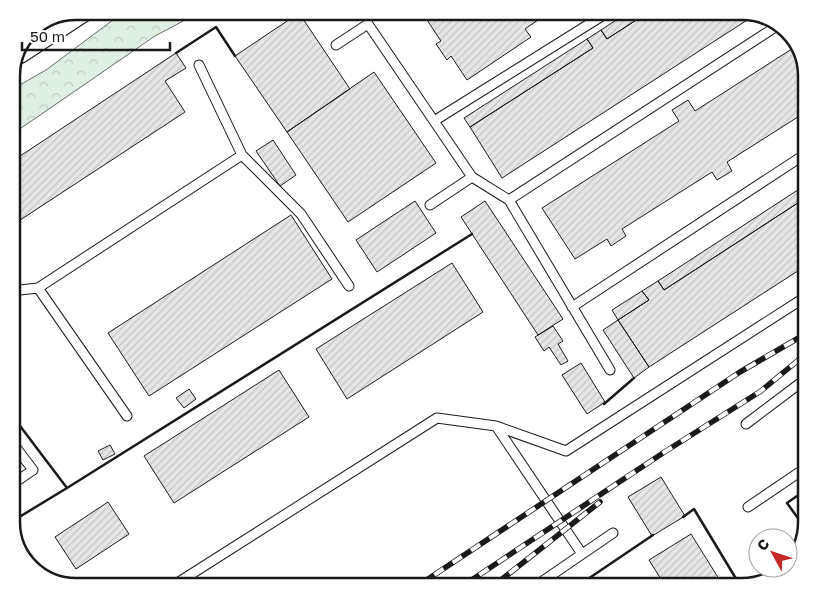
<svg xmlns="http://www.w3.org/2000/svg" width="818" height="598" viewBox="0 0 818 598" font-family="'Golos Text',sans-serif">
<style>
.forest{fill:url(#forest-crowns);stroke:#6a6a6a}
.building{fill:url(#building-hatch);stroke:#1a1a1a}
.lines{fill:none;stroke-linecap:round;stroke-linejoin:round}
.service-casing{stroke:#1a1a1a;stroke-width:11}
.minor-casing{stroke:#1a1a1a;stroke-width:20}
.service{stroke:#fff;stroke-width:9}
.minor{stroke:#fff;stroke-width:18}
.rail-casing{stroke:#1a1a1a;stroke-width:5.5}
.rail{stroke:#fff;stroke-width:4;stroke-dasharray:11;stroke-linecap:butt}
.wall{stroke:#1a1a1a;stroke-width:2.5}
.rim{fill:none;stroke:#1a1a1a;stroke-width:2.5}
</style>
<defs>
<pattern id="forest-crowns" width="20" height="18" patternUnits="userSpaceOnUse" patternTransform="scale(1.25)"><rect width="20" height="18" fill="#e0efe3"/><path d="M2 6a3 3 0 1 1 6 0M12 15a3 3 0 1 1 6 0" fill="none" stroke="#c0ccc2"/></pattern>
<pattern id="building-hatch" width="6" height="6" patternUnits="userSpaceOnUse" patternTransform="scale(1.25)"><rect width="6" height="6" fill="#e6e6e6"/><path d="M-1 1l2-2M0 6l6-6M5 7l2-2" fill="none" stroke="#c5c5c5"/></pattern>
</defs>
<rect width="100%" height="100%" fill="#fff"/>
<path class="forest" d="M 125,11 L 202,11 L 155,36 L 11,135 L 11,90 L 46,70 Z"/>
<path class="building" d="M 421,11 L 551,11 L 525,29 L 531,37 L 467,80 L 451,56 L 447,60 L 436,44 L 441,41 Z
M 630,11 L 650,11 L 607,39 L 601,30 Z
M 650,11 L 742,11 L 755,15 L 502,178 L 470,127 L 593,48 L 587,39 L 601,30 L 607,39 Z
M 299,13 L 350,89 L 287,132 L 235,56 Z
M 587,39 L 593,48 L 470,127 L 464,118 Z
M 798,45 L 800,47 L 807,76 L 807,123 L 801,115 L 727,162 L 732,171 L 717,180 L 712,172 L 622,229 L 626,236 L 611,246 L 607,239 L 575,259 L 542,208 L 679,121 L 672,110 L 688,100 L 695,111 Z
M 176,53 L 186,68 L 165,81 L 185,112 L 11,226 L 11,162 Z
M 374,72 L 436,163 L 348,222 L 287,132 Z
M 273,140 L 296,175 L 280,186 L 256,151 Z
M 807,184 L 807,197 L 664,290 L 658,281 Z
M 807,197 L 807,265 L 649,367 L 618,320 L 649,300 L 642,291 L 658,281 L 664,290 Z
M 415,201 L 436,233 L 377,272 L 356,240 Z
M 485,201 L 563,319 L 538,335 L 461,217 Z
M 291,215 L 332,279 L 149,396 L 108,333 Z
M 452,263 L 483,312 L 347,399 L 316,349 Z
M 642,291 L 649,300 L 618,320 L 612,310 Z
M 618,320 L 649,367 L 634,378 L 603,330 Z
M 553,326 L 563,341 L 558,344 L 568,361 L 561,365 L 549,347 L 544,351 L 535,337 Z
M 581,363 L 605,402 L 587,414 L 562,375 Z
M 279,370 L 309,417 L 174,503 L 144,456 Z
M 189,389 L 196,399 L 184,408 L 176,398 Z
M 110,445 L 115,454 L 103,460 L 98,451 Z
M 661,477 L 685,516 L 652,536 L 628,497 Z
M 108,502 L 129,534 L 76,569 L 55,537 Z
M 691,534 L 724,587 L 666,587 L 649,560 Z"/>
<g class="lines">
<g class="service-casing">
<path id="service" d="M 336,45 L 368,24 L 472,177 L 509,200 L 610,370
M 199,65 L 242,155
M 434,121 L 610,11
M 509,200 L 780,24
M 430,205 L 472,177
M 38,288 L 127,416
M 11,291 L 38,288 L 242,155 L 301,214 L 349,286
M 572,307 L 807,153
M 746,424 L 807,378
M 496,426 L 582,554
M 11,485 L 33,470 L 11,441
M 748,507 L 807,467
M 171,587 L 437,418 L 496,426 L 566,451 L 807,296
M 534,587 L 613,533"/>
</g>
<g class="minor-casing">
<path id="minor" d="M 20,54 L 86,11"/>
</g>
<use href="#service" class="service"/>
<use href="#minor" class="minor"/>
<g class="rail-casing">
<path id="rail" d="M 416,587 L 740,372 L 807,333
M 461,587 L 666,451 L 761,391 L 807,353
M 492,587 L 600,502"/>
</g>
<use href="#rail" class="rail"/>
<path class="wall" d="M 176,53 L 216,27 L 235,56
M 604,404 L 634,378
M 11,414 L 67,488
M 683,517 L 694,509 L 741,587
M 11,522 L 67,488 L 472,234
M 805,528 L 787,503 L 807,489
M 788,552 L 800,543
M 767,581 L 780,572
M 576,587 L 653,535"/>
</g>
<path d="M0 0H818V598H0ZM76 20H742A56 56 0 0 1 798 76V522A56 56 0 0 1 742 578H76A56 56 0 0 1 20 522V76A56 56 0 0 1 76 20Z" fill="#fff" fill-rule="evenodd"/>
<path class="rim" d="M76 20H742A56 56 0 0 1 798 76V522A56 56 0 0 1 742 578H76A56 56 0 0 1 20 522V76A56 56 0 0 1 76 20Z"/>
<g transform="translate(773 553) rotate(310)"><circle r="24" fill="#ffffff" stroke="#a3a3a3"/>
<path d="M0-4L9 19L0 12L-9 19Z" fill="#c62828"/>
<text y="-8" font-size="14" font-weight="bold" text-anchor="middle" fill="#1a1a1a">С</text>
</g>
<path d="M22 42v8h148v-8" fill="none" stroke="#1a1a1a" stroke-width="2.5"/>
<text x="30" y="42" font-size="15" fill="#1a1a1a" stroke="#ffffff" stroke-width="4" paint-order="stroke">50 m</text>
</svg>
